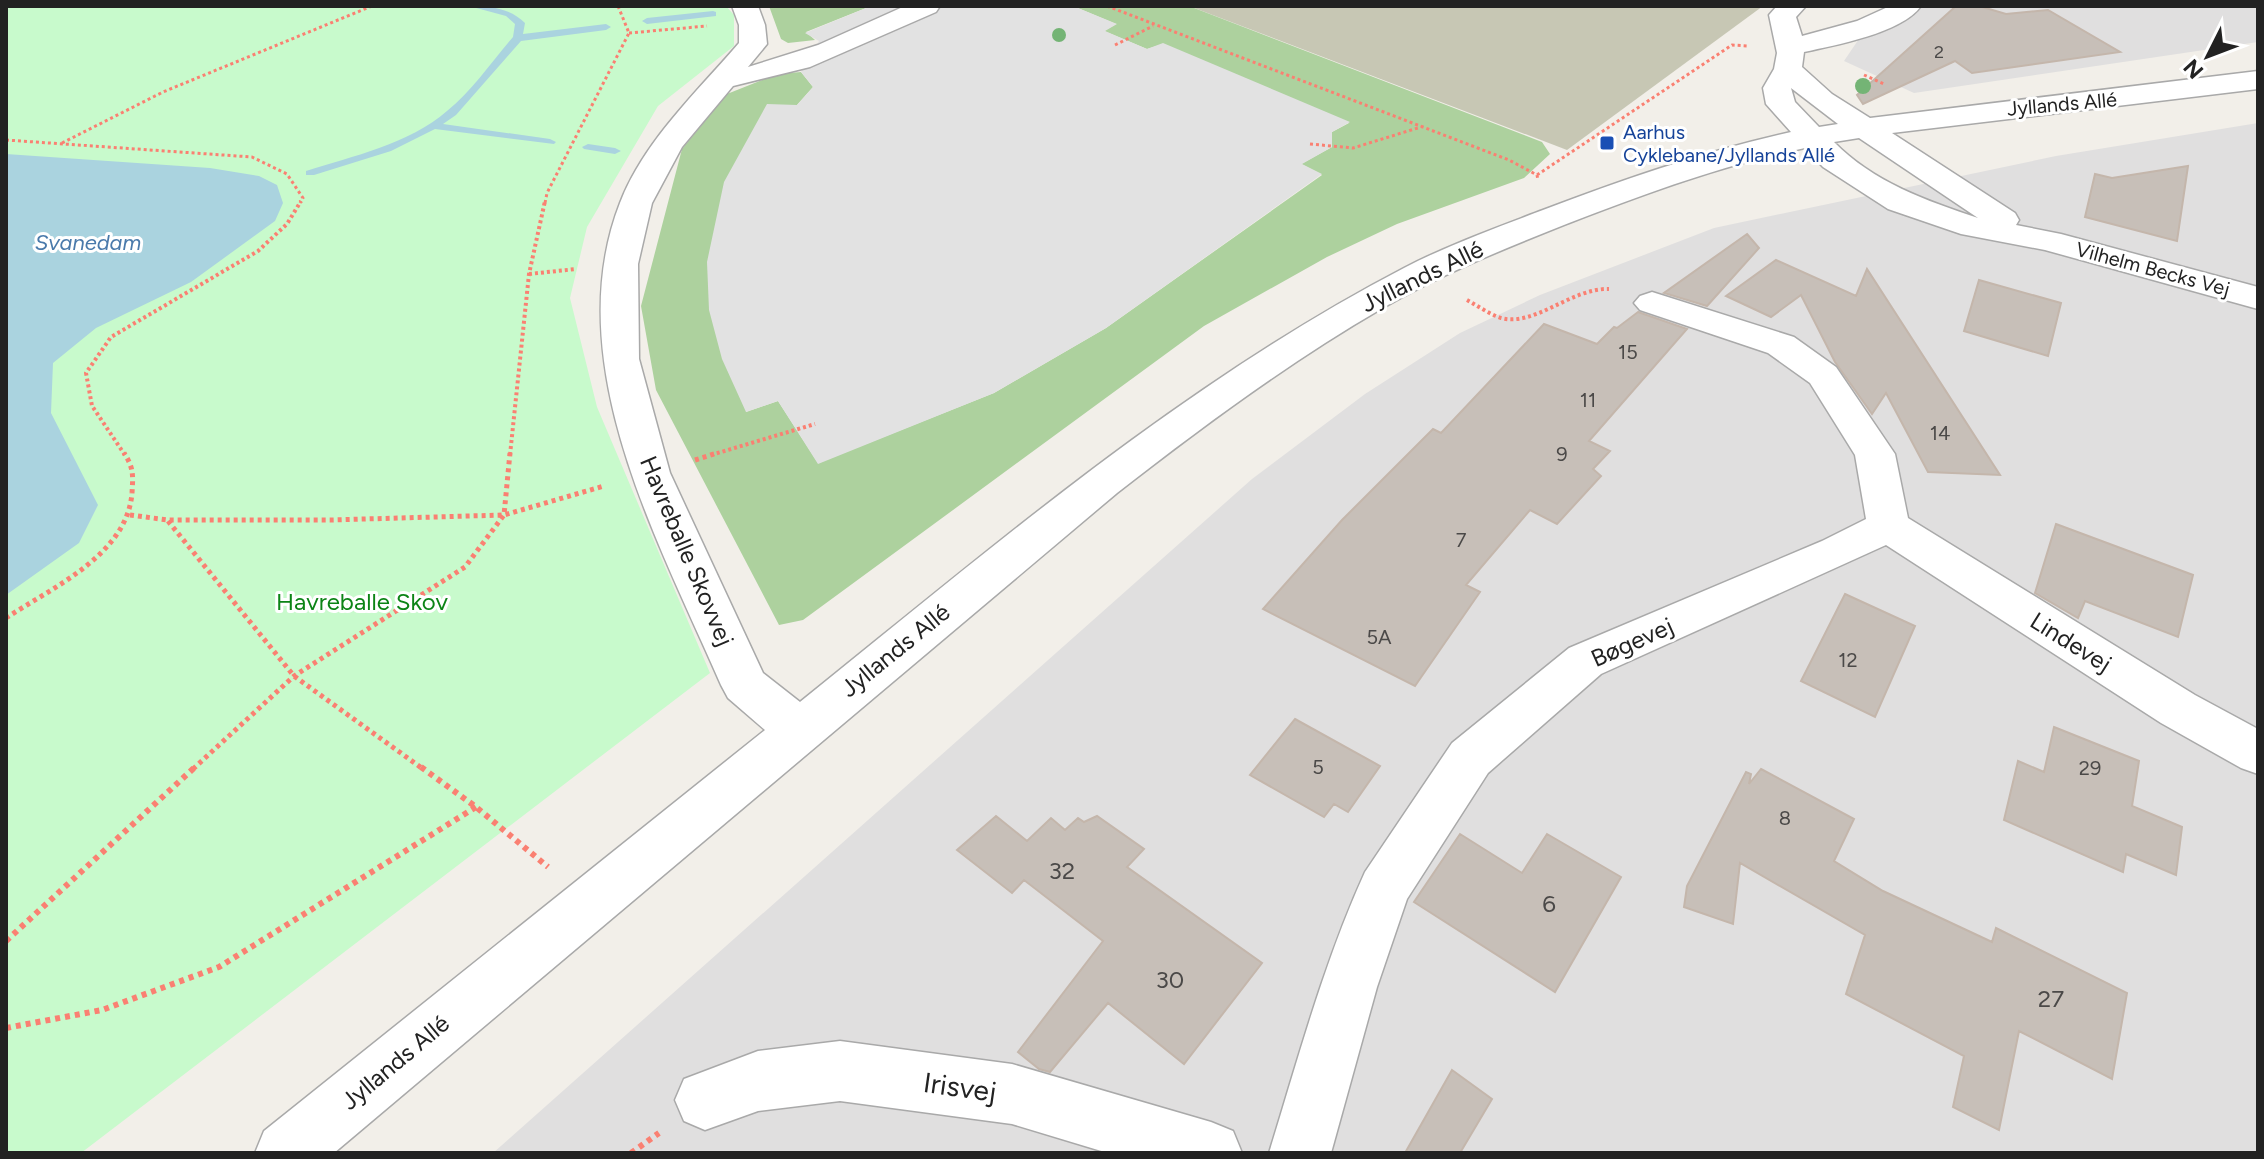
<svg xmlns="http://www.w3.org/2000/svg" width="2264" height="1159" viewBox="0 0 2264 1159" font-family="Figtree,sans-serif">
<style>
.residential{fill:#e0dfdf}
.construction{fill:#c7c7b4}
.forest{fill:#add19e}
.park{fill:#c8facc}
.parking{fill:#e2e2e2}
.water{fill:#aad3df}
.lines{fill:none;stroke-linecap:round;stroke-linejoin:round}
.stream{fill:#aad3df;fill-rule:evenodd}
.building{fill:#c7bfb8;stroke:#c4b6ab;stroke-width:2}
.minor-casing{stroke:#a9a9a9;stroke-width:3}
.path-far3{stroke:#fa8072;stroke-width:3;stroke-dasharray:3 3;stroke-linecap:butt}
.path-far2{stroke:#fa8072;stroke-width:4;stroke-dasharray:3 3;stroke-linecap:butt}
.path-far1{stroke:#fa8072;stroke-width:5;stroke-dasharray:4 4;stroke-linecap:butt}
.path{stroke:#fa8072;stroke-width:6;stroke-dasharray:5 5;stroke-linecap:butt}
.minor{fill:#fff;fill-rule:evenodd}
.tree{fill:#74b475}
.transit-dot{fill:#1a4fb4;stroke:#fff;stroke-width:3}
.labels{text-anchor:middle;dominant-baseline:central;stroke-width:6;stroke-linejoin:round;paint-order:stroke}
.far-number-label{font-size:18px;fill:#4b4948}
.far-street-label{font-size:20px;fill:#222;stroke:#fff}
.far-transit-label{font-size:20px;fill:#164399;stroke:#fff;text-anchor:start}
.number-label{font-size:20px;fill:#4b4948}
.far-water-label{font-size:22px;font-style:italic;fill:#4a7aab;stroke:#fff}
.street-label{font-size:24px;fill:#222;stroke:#fff}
.park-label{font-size:24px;fill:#0c8416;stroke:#fff}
.near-number-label{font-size:24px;fill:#4b4948}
.near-street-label{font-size:28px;fill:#222;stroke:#fff}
</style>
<rect width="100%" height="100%" fill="#f2efe9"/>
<path class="residential" d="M 1887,6 L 2258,6 L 2258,42 L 1914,93 L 1844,61 L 1871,21 Z
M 2258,123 L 2258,1153 L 493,1153 L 1252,479 L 1365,394 L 1460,333 L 1540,295 L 1714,228 L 2056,156 Z"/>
<path class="construction" d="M 1189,6 L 1763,6 L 1567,150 Z"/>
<path class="forest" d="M 769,6 L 871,6 L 806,32 L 815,40 L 788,43 L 781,39 Z
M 1073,6 L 1189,6 L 1542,142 L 1550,154 L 1524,178 L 1397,224 L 1327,257 L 1204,326 L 803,620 L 779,625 L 656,390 L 641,306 L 682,149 L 727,94 L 777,74 L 801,72 L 813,87 L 797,105 L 746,412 L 778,401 L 818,463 L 994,393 L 1106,328 L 1322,175 L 1301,164 L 1332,147 L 1332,132 L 1349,123 L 1163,44 L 1147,49 L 1104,31 L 1116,24 Z"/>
<path class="park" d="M 6,6 L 726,6 L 734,15 L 734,46 L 658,106 L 587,227 L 570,298 L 597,407 L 710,673 L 81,1153 L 6,1153 Z"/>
<path class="parking" d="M 871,6 L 1073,6 L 1117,24 L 1105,31 L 1147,49 L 1163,43 L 1350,122 L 1332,132 L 1332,147 L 1302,164 L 1322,174 L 1106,328 L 994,393 L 818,464 L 778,401 L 746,412 L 722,359 L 709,310 L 707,262 L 724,182 L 767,104 L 797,105 L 813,87 L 801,72 L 819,41 L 805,33 Z"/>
<path class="water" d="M 6,154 L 210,168 L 259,176 L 277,185 L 283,203 L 275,221 L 191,282 L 96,328 L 53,363 L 51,413 L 98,505 L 79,543 L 6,595 Z"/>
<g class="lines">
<path class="stream" d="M 469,6 C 490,6 510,8 525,23 L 523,34 L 606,24 L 611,27 L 606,30 L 521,41 L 456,115 L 443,124 L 550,139 L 556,142 L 554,144 L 435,129 L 391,151 L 314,175 L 306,175 L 306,171 C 353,156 409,144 447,111 C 472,91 492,61 513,37 L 515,24 L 506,16 Z
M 713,11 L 716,12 L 716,16 L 647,24 L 642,21 L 647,18 Z
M 588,144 L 615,148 L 621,151 L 615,154 L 584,149 L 582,147 Z"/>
</g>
<path class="building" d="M 1956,6 L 1979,6 L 2006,14 L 2048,10 L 2120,52 L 1972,73 L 1955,61 L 1863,104 L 1857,95 Z
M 2188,166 L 2177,241 L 2085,217 L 2095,174 L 2112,178 Z
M 1747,234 L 1759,248 L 1707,306 L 1664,293 Z
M 1776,260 L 1856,296 L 1867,269 L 2000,475 L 1928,472 L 1886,393 L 1872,414 L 1835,362 L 1801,295 L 1771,317 L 1726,296 Z
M 1979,280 L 2061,303 L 2048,356 L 1964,331 Z
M 1638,312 L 1687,329 L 1589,441 L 1610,451 L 1593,469 L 1601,476 L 1557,524 L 1530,510 L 1466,585 L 1480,592 L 1415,686 L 1263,609 L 1342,520 L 1433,429 L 1441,433 L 1544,324 L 1597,344 L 1614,327 L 1617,328 Z
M 2056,524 L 2193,575 L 2178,637 L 2085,601 L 2078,618 L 2035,593 Z
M 1845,594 L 1915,626 L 1875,717 L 1801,681 Z
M 1295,719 L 1380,766 L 1348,812 L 1334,804 L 1324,817 L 1250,775 Z
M 2054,727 L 2139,761 L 2132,806 L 2182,827 L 2176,875 L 2126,854 L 2123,872 L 2004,820 L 2018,761 L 2044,772 Z
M 1761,769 L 1854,819 L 1834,861 L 1883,891 L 1992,942 L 1996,928 L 2127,993 L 2112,1079 L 2019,1031 L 1999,1130 L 1953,1107 L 1964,1056 L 1846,994 L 1865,935 L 1740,863 L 1733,924 L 1684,907 L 1687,886 L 1746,772 L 1751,774 L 1749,784 Z
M 996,816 L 1027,841 L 1051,818 L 1065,830 L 1078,818 L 1084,822 L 1097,816 L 1144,849 L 1127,867 L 1262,963 L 1184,1064 L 1108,1003 L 1050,1072 L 1039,1069 L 1018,1052 L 1103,941 L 1024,880 L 1012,893 L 957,850 Z
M 1460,834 L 1522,873 L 1547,834 L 1621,877 L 1555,992 L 1414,902 Z
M 1452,1070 L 1492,1099 L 1460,1153 L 1405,1153 Z"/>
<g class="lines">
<g class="minor-casing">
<path id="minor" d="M 732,6 L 758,6 L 765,25 L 767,44 L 748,67 L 818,45 L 905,6 L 940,6 L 936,12 L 810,67 L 733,86 L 682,147 L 652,203 L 638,264 L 639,359 L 670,473 L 763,673 L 800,702 C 993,547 1183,383 1404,268 C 1448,245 1496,228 1543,210 C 1625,179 1705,151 1791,132 L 1766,104 L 1763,88 L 1774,69 L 1777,53 L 1769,15 L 1777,6 L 1806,6 L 1796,17 L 1802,36 L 1857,21 L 1890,6 L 1921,6 C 1902,33 1836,45 1804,52 L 1802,67 L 1832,94 L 1870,118 L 2258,71 L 2258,89 L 1892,133 L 2015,213 L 2019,220 L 2016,225 L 2061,234 L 2258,287 L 2258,309 L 2045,250 L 1961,234 L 1888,209 L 1823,167 L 1805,148 C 1723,165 1647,193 1569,223 C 1504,249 1441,274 1381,309 C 1288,363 1202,427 1117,493 L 334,1153 L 255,1153 L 264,1131 L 765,730 L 728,698 L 721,685 C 659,542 558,362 620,203 C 644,141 697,92 739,43 L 739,25 ZM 1791,88 L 1838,124 L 1819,127 L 1795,102 ZM 1859,138 L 1978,218 C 1927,201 1873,182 1834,142 Z
M 1652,292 L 1794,337 L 1836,367 L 1895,454 L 1908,518 L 2195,695 L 2258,729 L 2258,774 L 2241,768 L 2161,723 L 1886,545 L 1601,674 L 1488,773 L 1407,899 L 1377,987 L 1331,1153 L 1269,1153 C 1298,1059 1324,962 1365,872 L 1452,743 L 1569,648 L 1822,541 L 1866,519 L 1855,455 L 1810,383 L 1768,353 L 1640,310 L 1634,303 L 1640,296 Z
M 840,1041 L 1012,1064 L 1211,1122 L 1233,1131 L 1242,1153 L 1108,1153 L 1012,1124 L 840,1101 L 758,1111 L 705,1130 L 684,1121 L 675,1100 L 684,1079 L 758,1051 Z"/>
</g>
<path class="path-far3" d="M 1107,6 L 1509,160 L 1537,175 L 1538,180
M 629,33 L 707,26
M 1115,45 L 1153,26
M 1864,75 L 1884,84
M 6,140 L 252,157 L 287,174 L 303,198 L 300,203
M 62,143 L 163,92 L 372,6
M 1310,144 L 1353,148 L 1421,127
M 1537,175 L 1732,45 L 1748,46
M 545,203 L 547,193 L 629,33 L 618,6"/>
<path class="path-far2" d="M 529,274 L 576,269
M 1467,300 C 1478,306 1489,314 1501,318 C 1535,327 1571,288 1609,289
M 125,455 L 92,406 L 86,373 L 111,337 L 258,251 L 287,224 L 301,201
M 510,455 L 529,274 L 545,201
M 711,455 L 815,424"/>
<path class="path-far1" d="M 695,460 L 717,453
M 130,515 L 168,520 L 330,520 L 504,515 L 604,486
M 168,521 L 294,676 L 423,769
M 6,618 C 53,587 127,555 132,493 C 133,476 134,468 124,453
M 193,769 L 294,676 L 465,567 L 504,515 L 510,453"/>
<path class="path" d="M 421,767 L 476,807 L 548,867
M 6,941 L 195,767
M 6,1028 L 102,1010 L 219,967 L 476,807
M 631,1153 L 659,1133"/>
<use href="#minor" class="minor"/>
</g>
<g class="tree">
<circle cx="1059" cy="35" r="7"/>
<circle cx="1863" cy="86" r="8"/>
</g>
<rect class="transit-dot" x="1599" y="135" width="16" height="16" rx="4"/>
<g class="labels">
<g class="far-number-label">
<text x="1939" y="52">2</text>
</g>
<g class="far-street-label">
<text transform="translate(2062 104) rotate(-5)">Jyllands Allé</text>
<text transform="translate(2153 269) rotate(15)">Vilhelm Becks Vej</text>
</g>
<g class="far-transit-label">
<text x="1623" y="132">Aarhus<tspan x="1623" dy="23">Cyklebane/Jyllands Allé</tspan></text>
</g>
<g class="number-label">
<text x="1628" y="352">15</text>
<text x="1588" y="400">11</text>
<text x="1940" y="433">14</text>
<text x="1562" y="454">9</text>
<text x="1461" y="540">7</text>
<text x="1379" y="637">5A</text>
<text x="1848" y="660">12</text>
<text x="1318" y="767">5</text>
<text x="2090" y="768">29</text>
<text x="1785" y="818">8</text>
</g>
<g class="far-water-label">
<text x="88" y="242">Svanedam</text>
</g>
<g class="street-label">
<text transform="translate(1422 276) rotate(-26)">Jyllands Allé</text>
<text transform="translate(687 551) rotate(67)">Havreballe Skovvej</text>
<text transform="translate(1632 642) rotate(-24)">Bøgevej</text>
<text transform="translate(2071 642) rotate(32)">Lindevej</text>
<text transform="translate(895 650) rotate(-39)">Jyllands Allé</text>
<text transform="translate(395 1062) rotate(-40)">Jyllands Allé</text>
</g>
<g class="park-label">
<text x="362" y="601">Havreballe Skov</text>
</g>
<g class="near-number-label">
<text x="1062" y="870">32</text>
<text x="1549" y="903">6</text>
<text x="1170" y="979">30</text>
<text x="2051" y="998">27</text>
</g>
<g class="near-street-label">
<text transform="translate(960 1087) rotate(8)">Irisvej</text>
</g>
</g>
<rect width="2264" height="1159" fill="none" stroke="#222222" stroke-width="16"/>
<g transform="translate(2208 56) rotate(228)" stroke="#ffffff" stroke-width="6" paint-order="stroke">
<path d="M0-6L14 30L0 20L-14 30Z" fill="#222222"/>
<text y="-12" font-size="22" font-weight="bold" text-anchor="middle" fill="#222222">N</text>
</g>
</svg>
